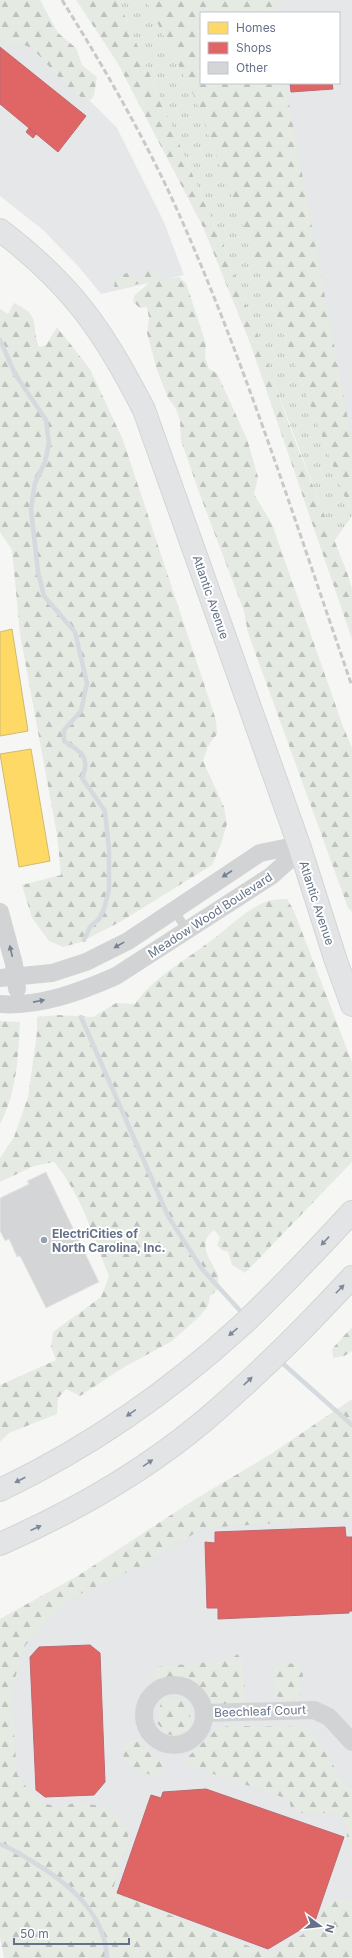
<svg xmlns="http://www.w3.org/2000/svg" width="352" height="1958" viewBox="0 0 352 1958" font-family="Inter,sans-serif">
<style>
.built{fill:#e6e7e8;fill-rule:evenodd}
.grass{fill:url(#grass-tufts)}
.forest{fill:url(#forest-firs)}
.homes{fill:#ffd966;stroke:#d0ba70}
.shops{fill:#e06666;stroke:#bb6970}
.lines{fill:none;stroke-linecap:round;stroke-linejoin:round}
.stream{stroke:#d4dade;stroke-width:4.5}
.building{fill:#d4d5d6;stroke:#e6e6e5}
.secondary-casing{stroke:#d2d5d6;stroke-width:24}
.highway-casing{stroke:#d2d4d4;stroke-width:24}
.lane{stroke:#d2d3d4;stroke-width:9}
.street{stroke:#d2d3d4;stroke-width:18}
.secondary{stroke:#e3e4e5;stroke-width:22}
.highway{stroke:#e3e4e5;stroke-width:22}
.rail{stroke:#c8c9ca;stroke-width:3;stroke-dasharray:6 3;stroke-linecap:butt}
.oneway{fill:#748093}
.oneway2{fill:#7d889b}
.poi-dot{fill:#97a0ae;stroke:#fff;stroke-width:1.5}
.labels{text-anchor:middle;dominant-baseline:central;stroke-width:4;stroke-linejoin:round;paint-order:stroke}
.street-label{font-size:12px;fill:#647188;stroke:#fff}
.poi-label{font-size:12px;font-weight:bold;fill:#647188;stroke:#fff;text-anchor:start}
</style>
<defs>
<pattern id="grass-tufts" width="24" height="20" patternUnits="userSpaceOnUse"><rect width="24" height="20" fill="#e5eae3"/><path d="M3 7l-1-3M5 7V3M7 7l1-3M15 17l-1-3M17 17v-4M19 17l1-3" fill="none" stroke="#bdc2be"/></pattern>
<pattern id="forest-firs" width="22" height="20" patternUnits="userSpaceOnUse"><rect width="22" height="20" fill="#e5eae3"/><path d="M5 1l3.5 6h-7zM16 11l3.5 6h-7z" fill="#bdc2be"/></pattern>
</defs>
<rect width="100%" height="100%" fill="#f6f7f5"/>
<path class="built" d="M 146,0 L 352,0 L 352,516 L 194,96 ZM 201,13 L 339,13 L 339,83 L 201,83 Z
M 0,10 L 117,128 L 164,222 L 184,275 L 101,294 L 78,266 L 43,230 L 0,196 Z
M 352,1515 L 352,1920 L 301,1958 L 216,1958 L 92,1902 L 0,1794 L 0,1631 L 171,1521 Z"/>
<path class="grass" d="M 118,0 L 146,0 L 194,96 L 352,516 L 334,541 L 222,244 Z"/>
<path class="forest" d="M 0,0 L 40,0 L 58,33 L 76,48 L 82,65 L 97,77 L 94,95 L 91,100 L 81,97 L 66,85 L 32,48 L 21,44 L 13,46 L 6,39 L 0,40 Z
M 76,0 L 118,0 L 222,244 L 254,325 L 292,433 L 348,575 L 352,589 L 352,639 L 250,343 L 203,227 L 117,62 Z
M 146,0 L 279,0 L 274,13 L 201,13 L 201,83 L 285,83 L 352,441 L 352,516 L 194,96 Z
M 148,270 L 160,274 L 164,279 L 179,277 L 186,283 L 206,344 L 205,357 L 209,369 L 217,373 L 247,439 L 258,477 L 254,494 L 272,524 L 344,729 L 352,748 L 352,912 L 348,908 L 248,633 L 244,611 L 200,495 L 181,440 L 180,421 L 176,409 L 168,398 L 157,370 L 147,333 L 149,318 L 147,307 L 140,308 L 133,302 L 134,296 L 150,282 L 114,288 L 115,278 L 129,272 L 133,277 L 141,279 Z
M 14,303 C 42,316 30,322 39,347 L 46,345 L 57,327 L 90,369 L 123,440 L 216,720 L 217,734 L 208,746 L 203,761 L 224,807 L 227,824 L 221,844 L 212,865 L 120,922 L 81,942 L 63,947 L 49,941 L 32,918 L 22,885 L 61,875 L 57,835 L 20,634 L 12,550 L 0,532 L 0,309 L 8,314 Z
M 287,899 L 294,911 L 352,1062 L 352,1162 L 245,1273 L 232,1265 L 228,1252 L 222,1250 L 217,1245 L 220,1237 L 214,1230 C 195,1245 212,1260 218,1275 C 219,1279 218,1286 217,1290 L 210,1296 L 208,1306 L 199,1317 L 172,1341 L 121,1369 L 80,1396 L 66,1389 L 58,1398 L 57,1414 L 9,1433 L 0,1442 L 0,1385 L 56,1360 L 51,1347 L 53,1332 L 101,1297 L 109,1276 C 94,1238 81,1194 54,1162 L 34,1166 L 0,1182 L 0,1158 L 14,1137 L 28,1097 L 37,1032 L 37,1017 L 58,1015 L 93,1017 L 116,1003 L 135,1004 C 153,978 180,964 205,945 C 223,933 239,916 257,906 C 266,900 276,899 287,899 Z
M 0,1021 L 20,1022 C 18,1057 17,1092 0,1124 Z
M 352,1327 L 352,1351 L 344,1356 L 333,1358 L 332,1349 Z
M 352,1399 L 352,1518 L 203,1528 L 145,1564 L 71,1598 L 45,1623 L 24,1647 L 11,1692 L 17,1774 L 31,1794 L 44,1803 L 59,1808 L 76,1802 L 101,1806 L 119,1817 L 128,1831 L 128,1841 L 112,1892 L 271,1955 L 317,1925 L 327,1902 L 348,1898 L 352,1893 L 352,1958 L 4,1958 L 0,1938 L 0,1619 L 79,1575 L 197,1498 L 271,1454 Z
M 237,1654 L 244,1660 L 245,1699 L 233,1708 L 211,1707 L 201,1687 L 181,1680 L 158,1683 L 152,1678 L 157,1667 L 231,1660 Z
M 282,1663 L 299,1664 L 303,1675 L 300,1695 L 289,1700 L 273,1695 L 275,1667 Z
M 167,1698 L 179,1699 L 189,1704 L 191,1727 L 176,1736 L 167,1734 L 157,1723 L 161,1702 Z
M 228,1726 L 306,1727 L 317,1740 L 352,1795 L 352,1845 L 347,1841 L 347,1827 L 344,1818 L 332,1813 L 302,1813 L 292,1809 L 288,1799 L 187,1765 L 186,1759 L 217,1729 Z
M 134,1739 L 149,1753 L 163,1762 L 161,1772 L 156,1776 C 139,1771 115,1765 126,1742 Z"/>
<path class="homes" d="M 12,629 L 28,731 L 0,736 L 0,632 Z
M 31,749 L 50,861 L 19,867 L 0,754 Z"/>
<path class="shops" d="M 0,47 L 86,116 L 58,152 L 0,104 Z
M 290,83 L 332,83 L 333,89 L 291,92 Z
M 29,128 L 36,134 L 33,138 L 26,132 Z
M 345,1527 L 346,1537 L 352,1537 L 352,1611 L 349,1611 L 349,1613 L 218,1619 L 218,1608 L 207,1608 L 205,1542 L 215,1543 L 215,1532 Z
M 90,1645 L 100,1653 L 105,1782 L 94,1795 L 45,1797 L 36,1790 L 30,1657 L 39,1647 Z
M 206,1789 L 344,1837 L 315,1921 L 268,1949 L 117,1893 L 151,1795 L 161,1798 L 163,1792 Z"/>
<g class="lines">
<path class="stream" d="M 0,340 L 15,374 L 46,420 L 49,444 L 45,462 L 35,483 L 31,509 L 38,572 L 44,596 L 75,632 L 87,683 L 81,711 L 64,730 L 64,741 C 81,751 91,758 82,778 L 105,811 L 109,849 L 109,889 L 104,909 L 99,919 L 90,927 L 84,940
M 81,1017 L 168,1216 L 202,1269 L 244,1315
M 280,1361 L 352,1425
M 0,1844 C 11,1848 20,1854 30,1860 C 67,1882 105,1912 107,1958"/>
</g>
<path class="building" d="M 46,1172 L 99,1282 L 46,1308 L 20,1256 L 17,1257 L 9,1239 L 5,1241 L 0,1231 L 0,1198 L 29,1184 L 27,1181 Z"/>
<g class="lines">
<g class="secondary-casing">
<path id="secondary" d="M 0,230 C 71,284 104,331 144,410 L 299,845 L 336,961 L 352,1005"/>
</g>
<g class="highway-casing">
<path id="highway" d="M 0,1490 C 88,1448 170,1391 242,1325 C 280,1289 316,1251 352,1212
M 0,1544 C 73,1512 143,1472 204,1421 C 257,1376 306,1327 352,1277"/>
</g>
<path class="lane" d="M 175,911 L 187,931"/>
<path class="street" d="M 0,912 L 14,964 L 17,989
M 0,978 L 52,973 L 86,962 L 128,941 L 260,853 L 299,845
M 0,1004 C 39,1007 80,992 116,976 L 271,876 L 290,859 L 299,845
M144 1715a30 30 0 1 1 60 0a30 30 0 1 1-60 0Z
M 204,1713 L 314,1710 L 329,1717 L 352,1742"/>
<use href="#secondary" class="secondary"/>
<use href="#highway" class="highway"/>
<path class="rail" d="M 62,0 C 105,69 146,140 179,214 C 247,367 297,528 352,686"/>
</g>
<defs><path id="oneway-solid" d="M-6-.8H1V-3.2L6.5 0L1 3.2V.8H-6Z"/></defs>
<g class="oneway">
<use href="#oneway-solid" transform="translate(227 874) rotate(147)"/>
<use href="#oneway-solid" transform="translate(119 945) rotate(151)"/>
<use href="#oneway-solid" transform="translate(11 951) rotate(-103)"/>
<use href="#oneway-solid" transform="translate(39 1001) rotate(-11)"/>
</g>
<g class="oneway2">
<use href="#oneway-solid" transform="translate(325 1241) rotate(133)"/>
<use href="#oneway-solid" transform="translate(340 1289) rotate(-46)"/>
<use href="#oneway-solid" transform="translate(233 1332) rotate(139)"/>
<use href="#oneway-solid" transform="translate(248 1381) rotate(-43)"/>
<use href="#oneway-solid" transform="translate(131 1413) rotate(145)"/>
<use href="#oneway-solid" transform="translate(148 1463) rotate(-34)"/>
<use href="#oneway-solid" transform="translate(20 1480) rotate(153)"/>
<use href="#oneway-solid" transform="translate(36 1528) rotate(-25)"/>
</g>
<circle class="poi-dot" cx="44" cy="1240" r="4"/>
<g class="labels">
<g class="street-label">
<text transform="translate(211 597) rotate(71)">Atlantic Avenue</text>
<text transform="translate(317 903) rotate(72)">Atlantic Avenue</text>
<text transform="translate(210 915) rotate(-33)">Meadow Wood Boulevard</text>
<text transform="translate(260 1711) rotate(-2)">Beechleaf Court</text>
</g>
<g class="poi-label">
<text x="52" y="1233">ElectriCities of<tspan x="52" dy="14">North Carolina, Inc.</tspan></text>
</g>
</g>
<rect x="200" y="12" width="140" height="72" fill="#ffffff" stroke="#c1c6cf"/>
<rect x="208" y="22" width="20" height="12" fill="#ffd966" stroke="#c1c6cf"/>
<text x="236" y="32" font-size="12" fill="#647188">Homes</text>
<rect x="208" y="42" width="20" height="12" fill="#e06666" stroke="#c1c6cf"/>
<text x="236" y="52" font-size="12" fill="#647188">Shops</text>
<rect x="208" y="62" width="20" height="12" fill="#d4d5d6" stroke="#c1c6cf"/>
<text x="236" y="72" font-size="12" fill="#647188">Other</text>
<g transform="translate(320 1926) rotate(105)" stroke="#ffffff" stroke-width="3" paint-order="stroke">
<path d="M0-3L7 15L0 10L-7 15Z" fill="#647188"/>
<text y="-6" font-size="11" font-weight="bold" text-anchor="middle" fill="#647188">N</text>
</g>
<path d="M14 1938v6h115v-6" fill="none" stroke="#647188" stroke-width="2"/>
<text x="20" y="1938" font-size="12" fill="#647188" stroke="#ffffff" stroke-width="3" paint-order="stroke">50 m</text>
</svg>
